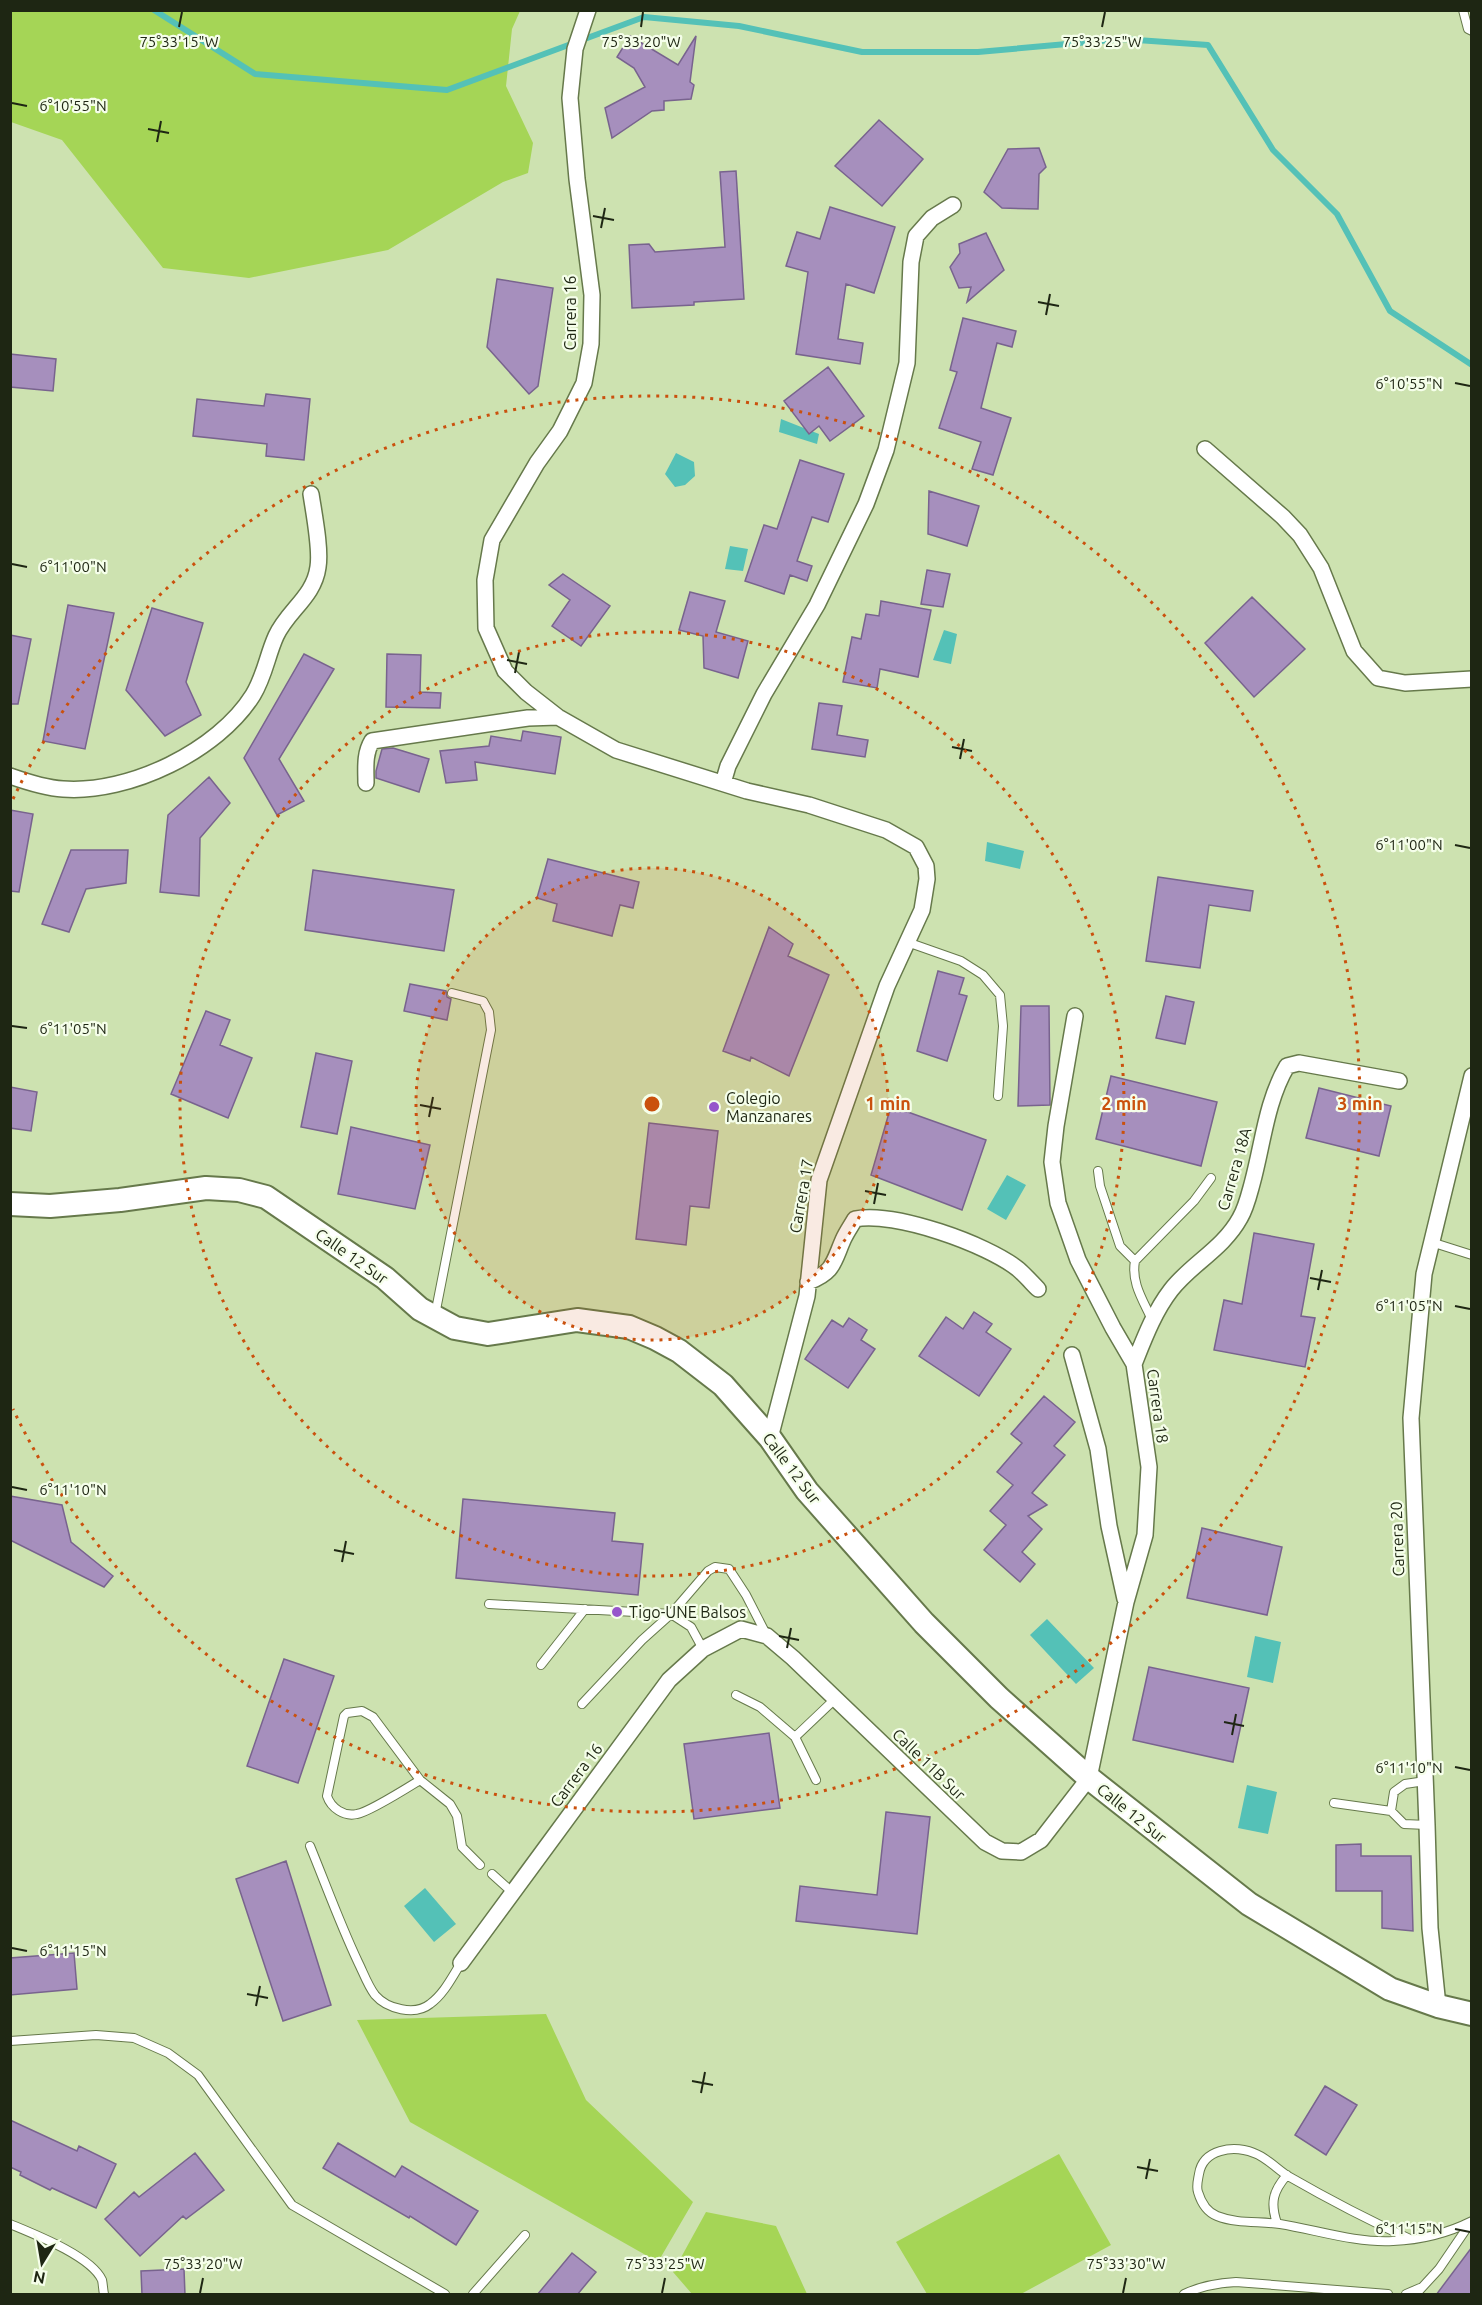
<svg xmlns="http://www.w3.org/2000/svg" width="1482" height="2305" viewBox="0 0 1482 2305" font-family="Ubuntu,sans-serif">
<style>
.green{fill:#a5d556}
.water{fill:#54c1b7}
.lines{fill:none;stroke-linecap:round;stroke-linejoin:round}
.stream{stroke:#54c1b7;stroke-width:6}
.building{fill:#a68fbd;stroke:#78638e;stroke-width:1.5}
.lane-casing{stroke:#66794b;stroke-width:10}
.street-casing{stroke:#66794b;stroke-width:18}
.secondary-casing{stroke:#66794b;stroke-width:26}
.lane{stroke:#fff;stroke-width:8}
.street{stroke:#fff;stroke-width:15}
.secondary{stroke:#fff;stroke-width:22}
.ticks{fill:none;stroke:#1e2613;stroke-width:2}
.ring{fill:none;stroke:#ca510d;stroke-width:3;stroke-dasharray:3 6}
.poi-dot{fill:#9655cb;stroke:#f5feea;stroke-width:2}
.labels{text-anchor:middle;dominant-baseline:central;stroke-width:4.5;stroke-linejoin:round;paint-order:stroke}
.street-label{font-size:16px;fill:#1e2613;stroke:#f5feea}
.poi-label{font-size:16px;fill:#1e2613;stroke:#f5feea;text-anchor:start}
.ticks-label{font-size:15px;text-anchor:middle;fill:#1e2613;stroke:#f5feea;stroke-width:4.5;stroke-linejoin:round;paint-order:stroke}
.centre{fill:#ca510d;stroke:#f5feea;stroke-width:3}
.ring-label{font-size:18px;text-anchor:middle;font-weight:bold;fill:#ca510d;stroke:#f5feea;stroke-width:4.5;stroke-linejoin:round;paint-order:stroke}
</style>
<rect width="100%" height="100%" fill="#cde2b0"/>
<path class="green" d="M 10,11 L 520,11 L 512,29 L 506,86 L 533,143 L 528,173 L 503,182 L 388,250 L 249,278 L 163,268 L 62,140 L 11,122 Z
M 546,2014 L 586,2100 L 693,2202 L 658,2262 L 410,2122 L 357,2020 Z
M 1059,2154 L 1111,2245 L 1021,2294 L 927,2294 L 896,2242 Z
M 706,2212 L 776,2226 L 807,2294 L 692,2294 L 673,2272 Z"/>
<path class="water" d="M 781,419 L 819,434 L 817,444 L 779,432 Z
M 676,453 L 694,462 L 695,476 L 685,485 L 675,487 L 665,474 Z
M 730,546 L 748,549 L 743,571 L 725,569 Z
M 944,630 L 957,634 L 951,664 L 933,660 Z
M 987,842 L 1024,851 L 1020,869 L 985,861 Z
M 1007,1175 L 1026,1185 L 1006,1220 L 987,1209 Z
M 1047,1619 L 1094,1668 L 1076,1684 L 1030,1635 Z
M 1255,1636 L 1281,1642 L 1273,1683 L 1247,1677 Z
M 1247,1785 L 1277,1792 L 1268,1834 L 1238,1828 Z
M 425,1888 L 456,1924 L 434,1942 L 404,1906 Z"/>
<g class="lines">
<path class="stream" d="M 154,10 L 255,74 L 447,90 L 644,17 L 739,26 L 862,52 L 978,52 L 1123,39 L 1208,45 L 1273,150 L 1337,214 L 1390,311 L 1472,365"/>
</g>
<path class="building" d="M 630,36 L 678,65 L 696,36 L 690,82 L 694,85 L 691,99 L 664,101 L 664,110 L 652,111 L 612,138 L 605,108 L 645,87 L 634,68 L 617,57 Z
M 879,120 L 923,159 L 882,206 L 835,166 Z
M 1039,148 L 1046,167 L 1039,174 L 1038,209 L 1002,208 L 984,192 L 1008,149 Z
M 736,171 L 744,299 L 694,302 L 694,305 L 632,308 L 629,245 L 649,244 L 655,252 L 725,247 L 720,172 Z
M 830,207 L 895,227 L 874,293 L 846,284 L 838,339 L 863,343 L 860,364 L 796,354 L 808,272 L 786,266 L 797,232 L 820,239 Z
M 986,233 L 1004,270 L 967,302 L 971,287 L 959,288 L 950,267 L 960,253 L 959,244 Z
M 497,279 L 553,288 L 538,386 L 529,394 L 487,347 Z
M 963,318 L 1016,331 L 1012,347 L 997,343 L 981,408 L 1011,418 L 993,475 L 972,469 L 981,442 L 939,428 L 957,372 L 950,370 Z
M 10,354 L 56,359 L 53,391 L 10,387 Z
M 828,367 L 864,416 L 830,441 L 819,426 L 809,434 L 784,401 Z
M 266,394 L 310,399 L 304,460 L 266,456 L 267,444 L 193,436 L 197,399 L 264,406 Z
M 800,460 L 844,474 L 828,522 L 812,517 L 797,561 L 812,566 L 807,581 L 790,575 L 784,594 L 745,581 L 764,525 L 777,529 Z
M 929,491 L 979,506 L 967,546 L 928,534 Z
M 927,570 L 950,574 L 943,607 L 921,604 Z
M 563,574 L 610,606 L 581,646 L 552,626 L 570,600 L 549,585 Z
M 690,592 L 725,601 L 716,632 L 748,641 L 738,678 L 704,668 L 703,636 L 679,630 Z
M 1252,597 L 1305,649 L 1254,697 L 1205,643 Z
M 881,601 L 931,610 L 918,677 L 880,669 L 877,688 L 843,682 L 852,637 L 861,639 L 866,614 L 879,616 Z
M 68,605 L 114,613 L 85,749 L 43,741 Z
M 152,608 L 203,623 L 186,682 L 201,715 L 165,736 L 126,690 Z
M 10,635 L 31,639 L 18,704 L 10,704 Z
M 304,654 L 334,669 L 279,759 L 304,801 L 277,815 L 244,758 Z
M 387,654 L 421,655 L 420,692 L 441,693 L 440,708 L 386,707 Z
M 819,703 L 842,706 L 837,735 L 868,740 L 865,757 L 812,749 Z
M 523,731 L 561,737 L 555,774 L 475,762 L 477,780 L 446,783 L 440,751 L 489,746 L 491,736 L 521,741 Z
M 393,748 L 429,759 L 419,792 L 376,778 L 376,771 L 382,749 Z
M 209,777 L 230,803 L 200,838 L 199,896 L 160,892 L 168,815 Z
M 10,810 L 33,814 L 19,892 L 10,891 Z
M 71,850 L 128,850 L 126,883 L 86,889 L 69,932 L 42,924 Z
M 548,859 L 639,882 L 633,908 L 620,905 L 612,936 L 553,921 L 557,904 L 537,898 Z
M 313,870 L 454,890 L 444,951 L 305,930 Z
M 1158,877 L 1253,891 L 1250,911 L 1209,905 L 1200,968 L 1146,961 Z
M 769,927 L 793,944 L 788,956 L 829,975 L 789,1076 L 751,1057 L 750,1061 L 723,1051 Z
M 938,971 L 964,978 L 959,994 L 967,996 L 947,1061 L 917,1051 Z
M 410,984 L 446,991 L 447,997 L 451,999 L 447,1020 L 404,1011 Z
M 1166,996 L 1194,1002 L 1185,1044 L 1156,1038 Z
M 1021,1006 L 1049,1006 L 1050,1105 L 1018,1106 Z
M 206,1011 L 230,1020 L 220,1045 L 252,1058 L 228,1118 L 171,1094 Z
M 316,1053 L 352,1061 L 337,1134 L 301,1127 Z
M 1111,1076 L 1217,1102 L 1201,1166 L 1096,1139 Z
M 10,1087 L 37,1092 L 31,1131 L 10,1128 Z
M 1319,1088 L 1391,1106 L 1379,1156 L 1306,1138 Z
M 891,1106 L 986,1140 L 962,1210 L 871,1175 Z
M 649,1123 L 718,1131 L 709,1208 L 690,1206 L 686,1245 L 636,1239 Z
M 351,1127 L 430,1145 L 415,1209 L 338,1194 Z
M 1254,1233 L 1314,1244 L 1301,1316 L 1315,1318 L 1305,1367 L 1214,1350 L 1224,1300 L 1242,1304 Z
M 974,1312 L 992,1324 L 986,1332 L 1011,1349 L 979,1396 L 919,1356 L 946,1317 L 963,1329 Z
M 849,1318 L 867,1330 L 861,1340 L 875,1349 L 848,1388 L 805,1359 L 832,1320 L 843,1327 Z
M 1044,1396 L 1075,1422 L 1054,1446 L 1065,1455 L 1032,1493 L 1047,1505 L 1028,1516 L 1042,1529 L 1022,1552 L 1035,1564 L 1020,1582 L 984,1550 L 1006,1525 L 990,1511 L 1013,1485 L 997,1472 L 1022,1443 L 1011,1434 Z
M 10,1496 L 62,1505 L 71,1542 L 113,1576 L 104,1587 L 10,1540 Z
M 463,1499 L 615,1513 L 612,1541 L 643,1544 L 638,1595 L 456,1578 Z
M 1202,1528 L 1282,1547 L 1267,1615 L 1187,1598 Z
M 284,1659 L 334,1676 L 298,1783 L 247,1766 Z
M 1149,1667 L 1249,1688 L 1233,1762 L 1133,1740 Z
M 769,1733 L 780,1808 L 694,1819 L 684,1744 Z
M 886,1812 L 930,1817 L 917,1934 L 796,1921 L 800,1886 L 877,1895 Z
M 1361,1844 L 1361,1856 L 1411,1856 L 1413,1931 L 1382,1928 L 1382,1891 L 1336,1891 L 1336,1845 Z
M 286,1861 L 331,2005 L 283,2021 L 236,1879 Z
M 74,1953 L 77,1989 L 10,1995 L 10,1958 Z
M 1325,2086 L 1357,2105 L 1326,2155 L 1295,2135 Z
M 10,2120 L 77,2151 L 79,2146 L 116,2164 L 96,2208 L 52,2188 L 50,2190 L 20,2175 L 21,2172 L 10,2167 Z
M 338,2143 L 395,2177 L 402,2166 L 478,2211 L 456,2245 L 410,2216 L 409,2218 L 323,2168 Z
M 195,2153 L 224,2190 L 186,2219 L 183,2216 L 140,2256 L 105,2219 L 134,2192 L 139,2197 Z
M 1472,2247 L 1472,2295 L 1436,2295 Z
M 572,2253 L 596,2272 L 577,2295 L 537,2295 Z
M 184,2269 L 185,2295 L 142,2295 L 141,2271 Z"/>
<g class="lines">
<g class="lane-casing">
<path id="lane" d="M 1463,10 L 1468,29 L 1472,31
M 907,942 L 961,961 L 983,975 L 1000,995 L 1003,1026 L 998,1096
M 1098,1171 L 1100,1186 L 1120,1246 L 1135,1261
M 1431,1242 L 1472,1255
M 435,1315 L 491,1030 L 489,1012 L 483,1001 L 452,993
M 1152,1320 C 1143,1300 1131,1283 1135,1261 L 1194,1201 L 1211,1178
M 489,1604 L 671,1614 L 691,1627 L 703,1649
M 541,1665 L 585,1609
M 736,1695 L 760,1707 L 795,1737 L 816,1780
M 582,1704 L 642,1640 L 671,1614 L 708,1571 L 715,1567 L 729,1569 L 746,1595 L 766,1634
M 795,1737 L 835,1699
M 420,1780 C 407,1788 369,1812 357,1814 C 344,1817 331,1808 327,1796 L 344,1716 L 347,1713 L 362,1711 L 373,1717 L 420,1780 L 450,1804 L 457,1816 L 462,1847 L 480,1865
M 1334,1803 L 1391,1811 L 1404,1824 L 1427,1825
M 1391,1811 L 1394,1792 L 1405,1784 L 1425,1781
M 310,1846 C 326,1885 340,1924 358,1962 C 363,1972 368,1986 375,1995 C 387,2009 415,2016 430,2004 C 444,1994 452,1977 461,1963
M 492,1874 L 512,1892
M 10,2041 L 96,2035 L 134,2038 L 168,2053 L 198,2075 L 292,2205 L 445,2294
M 1277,2223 C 1270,2203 1273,2191 1287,2175
M 10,2224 C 34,2234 91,2256 102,2280 C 103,2284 103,2290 104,2294
M 1410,2239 C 1368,2220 1328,2199 1288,2176 C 1277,2169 1266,2157 1254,2153 C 1233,2145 1203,2149 1199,2174 C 1198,2180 1196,2186 1198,2192 C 1201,2202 1207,2212 1217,2216 C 1237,2224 1259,2221 1280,2224 C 1317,2230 1355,2243 1393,2241 C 1420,2240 1448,2233 1472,2221
M 473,2294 L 525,2235
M 1184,2294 C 1201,2286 1217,2283 1236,2282 L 1388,2294
M 1406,2294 L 1420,2288
M 1416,2294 L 1439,2269 L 1471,2222"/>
</g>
<g class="street-casing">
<path id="street" d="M 588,10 L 575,49 L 570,98 L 577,179 L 592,295 L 591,344 L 584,383 L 560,431 L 537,463 L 492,540 L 485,580 L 486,628 L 505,671 L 526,692 L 558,717 L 616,750 L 747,791 L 809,805 L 886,830 L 916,847 L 926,866 L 927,879 L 922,910 L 887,986 L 819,1180 L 807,1296 L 770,1438
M 1205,449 L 1283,517 L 1300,535 L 1321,568 L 1354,651 L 1378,678 L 1405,683 L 1472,679
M 10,776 C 27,782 45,788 63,789 C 129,794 218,751 253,695 C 265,675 267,656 276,636 C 288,610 314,597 318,567 C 321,549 314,514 311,494
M 366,783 C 366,769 364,754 372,741 L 528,718 L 558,717
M 723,783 L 728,766 L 764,694 L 817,605 L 866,504 L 886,450 L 907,363 L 911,262 L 916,236 L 932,218 L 953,205
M 808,1282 C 834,1272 833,1263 843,1240 C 846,1233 851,1226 855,1219 C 894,1211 987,1244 1018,1269 C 1025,1275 1032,1283 1038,1289
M 1072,1355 L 1098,1449 L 1109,1526 L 1125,1599
M 1134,1364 C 1144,1339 1154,1312 1171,1290 C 1191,1264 1223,1249 1240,1218 C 1246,1208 1249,1195 1252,1184 C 1263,1144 1266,1102 1287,1066 L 1299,1063 L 1399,1081
M 461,1963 L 669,1680 L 703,1649 L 741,1629 L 767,1636 L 793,1658 L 985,1842 L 1002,1851 L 1021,1852 L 1041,1840 L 1089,1778 L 1126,1602 L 1145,1535 L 1149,1467 L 1134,1364 L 1113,1328 L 1078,1260 L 1058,1203 L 1052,1162 L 1056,1126 L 1075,1016
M 1438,2006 L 1430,1928 L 1427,1825 L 1411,1418 L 1424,1274 L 1472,1076"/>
</g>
<g class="secondary-casing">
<path id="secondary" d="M 10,1204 L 50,1206 L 120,1200 L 206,1188 L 239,1190 L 266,1197 L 385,1278 L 420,1309 L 455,1328 L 488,1334 L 577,1320 L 629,1327 L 655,1338 L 679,1351 L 723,1385 L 770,1438 L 807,1491 L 924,1623 L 999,1698 L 1089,1778 L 1249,1904 L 1390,1989 L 1438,2006 L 1472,2014"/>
</g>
<use href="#lane" class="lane"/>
<use href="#street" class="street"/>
<use href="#secondary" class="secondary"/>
</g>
<path class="ticks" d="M 179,27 L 182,12M 641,27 L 643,12M 1102,27 L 1105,12M 12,103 L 27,106M 148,129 L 169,133M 157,142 L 161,121M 593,216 L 614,220M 601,228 L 605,208M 1038,302 L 1059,306M 1046,315 L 1050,294M 1455,383 L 1470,386M 12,564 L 27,567M 507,660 L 527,664M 515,673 L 519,652M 952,747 L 972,751M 960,759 L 964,739M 1455,845 L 1470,848M 12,1026 L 27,1028M 420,1105 L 441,1109M 429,1117 L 433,1097M 865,1191 L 886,1195M 874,1204 L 878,1183M 1310,1278 L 1331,1282M 1318,1290 L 1322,1270M 1455,1306 L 1470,1309M 12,1487 L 27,1490M 334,1550 L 354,1554M 342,1562 L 346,1541M 779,1636 L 799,1640M 787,1648 L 791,1628M 1224,1722 L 1244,1726M 1232,1735 L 1236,1714M 1455,1767 L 1470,1770M 12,1948 L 27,1951M 247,1994 L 268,1998M 256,2006 L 260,1986M 692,2081 L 713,2085M 701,2093 L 705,2072M 1137,2167 L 1158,2171M 1146,2179 L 1150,2159M 1455,2229 L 1470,2232M 200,2293 L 203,2278M 662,2293 L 665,2278M 1123,2293 L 1126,2278"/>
<circle cx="652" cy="1104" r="236" fill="#ca510d" fill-opacity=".12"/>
<g class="ring">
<circle cx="652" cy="1104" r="236"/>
<circle cx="652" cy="1104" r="472"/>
<path d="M13 799A708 708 0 1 1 13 1409"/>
</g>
<g class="poi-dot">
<circle cx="714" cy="1107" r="6"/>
<circle cx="617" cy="1612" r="6"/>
</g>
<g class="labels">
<g class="street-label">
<text transform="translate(570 313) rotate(-90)">Carrera 16</text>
<text transform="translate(1234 1169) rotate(-74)">Carrera 18A</text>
<text transform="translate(801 1196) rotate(-80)">Carrera 17</text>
<text transform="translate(352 1256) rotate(35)">Calle 12 Sur</text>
<text transform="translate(1158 1406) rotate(82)">Carrera 18</text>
<text transform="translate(792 1468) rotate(53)">Calle 12 Sur</text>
<text transform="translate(1397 1539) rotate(-92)">Carrera 20</text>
<text transform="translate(929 1764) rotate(44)">Calle 11B Sur</text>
<text transform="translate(576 1775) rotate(-53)">Carrera 16</text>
<text transform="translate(1132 1813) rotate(39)">Calle 12 Sur</text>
</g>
<g class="poi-label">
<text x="726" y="1098">Colegio<tspan x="726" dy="18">Manzanares</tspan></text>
<text x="629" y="1612">Tigo-UNE Balsos</text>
</g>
</g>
<g class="ticks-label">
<text x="179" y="47">75°33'15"W</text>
<text x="641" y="47">75°33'20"W</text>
<text x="1102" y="47">75°33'25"W</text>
<text x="73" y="111">6°10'55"N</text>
<text x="1409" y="389">6°10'55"N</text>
<text x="73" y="572">6°11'00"N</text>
<text x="1409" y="850">6°11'00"N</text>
<text x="73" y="1034">6°11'05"N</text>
<text x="1409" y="1311">6°11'05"N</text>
<text x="73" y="1495">6°11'10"N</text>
<text x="1409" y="1773">6°11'10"N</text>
<text x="73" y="1956">6°11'15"N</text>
<text x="1409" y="2234">6°11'15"N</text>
<text x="203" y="2269">75°33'20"W</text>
<text x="665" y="2269">75°33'25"W</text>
<text x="1126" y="2269">75°33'30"W</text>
</g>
<circle cx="652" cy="1104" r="9" class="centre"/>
<g class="ring-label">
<text x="888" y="1110">1 min</text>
<text x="1124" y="1110">2 min</text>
<text x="1360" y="1110">3 min</text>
</g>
<rect width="1482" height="2305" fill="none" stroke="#1e2613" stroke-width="24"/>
<g transform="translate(42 2263) rotate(191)" stroke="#f5feea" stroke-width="4.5" paint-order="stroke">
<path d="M0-4.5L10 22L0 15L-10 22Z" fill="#1e2613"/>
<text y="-9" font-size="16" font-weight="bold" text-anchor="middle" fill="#1e2613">N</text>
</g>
</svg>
